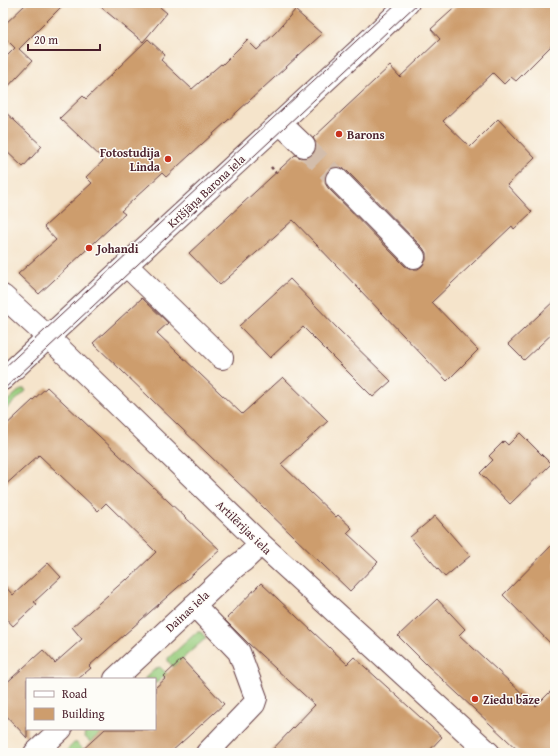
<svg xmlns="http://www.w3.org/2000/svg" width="558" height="756" viewBox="0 0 558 756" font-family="'Gentium Book Plus',serif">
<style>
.green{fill:#99cd7e;stroke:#727654}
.building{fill:#cd9d6d;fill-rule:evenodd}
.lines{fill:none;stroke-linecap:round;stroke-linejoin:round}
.minor-tunnel{stroke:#d3bdab;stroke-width:22;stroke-dasharray:22 11;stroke-linecap:butt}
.minor-casing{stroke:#643d43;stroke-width:24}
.path{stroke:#643d43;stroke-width:2.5;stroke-dasharray:3 3;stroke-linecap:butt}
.minor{stroke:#fff;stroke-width:22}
.tram{stroke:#4a1f2b;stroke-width:1}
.poi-dot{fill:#c8321e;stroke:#fdfcf7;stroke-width:1.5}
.labels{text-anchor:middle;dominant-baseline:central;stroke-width:3;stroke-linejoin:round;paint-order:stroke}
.poi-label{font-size:12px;font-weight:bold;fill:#4a1f2b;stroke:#fdfcf7;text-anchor:start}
.street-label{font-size:12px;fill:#4a1f2b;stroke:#fdfcf7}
</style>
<rect width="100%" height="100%" fill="#fdfcf7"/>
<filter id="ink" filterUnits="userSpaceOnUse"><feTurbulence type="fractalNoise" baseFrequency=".025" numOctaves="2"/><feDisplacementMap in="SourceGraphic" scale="8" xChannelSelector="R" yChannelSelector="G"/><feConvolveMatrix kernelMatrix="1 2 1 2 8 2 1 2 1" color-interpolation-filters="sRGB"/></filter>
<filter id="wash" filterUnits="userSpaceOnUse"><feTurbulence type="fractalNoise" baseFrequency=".012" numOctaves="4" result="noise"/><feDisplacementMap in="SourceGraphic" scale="16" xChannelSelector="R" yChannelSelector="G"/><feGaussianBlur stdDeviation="0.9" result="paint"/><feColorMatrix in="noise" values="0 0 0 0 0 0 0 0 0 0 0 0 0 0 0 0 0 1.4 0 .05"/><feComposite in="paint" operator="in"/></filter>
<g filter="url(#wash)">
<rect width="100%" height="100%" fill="#f5e4cb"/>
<path class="green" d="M 21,389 L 25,389 L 26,391 L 3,412 L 3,405 Z
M 197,632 L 201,632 L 206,638 L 173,667 L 168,661 L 168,658 Z
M 160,667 L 167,674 L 155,684 L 155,679 L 144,679 L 156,668 Z
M 90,729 L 105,729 L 90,742 L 85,737 L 84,734 Z
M 74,743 L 77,743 L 83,749 L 79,753 L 64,753 Z"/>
<g id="blocks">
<path class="building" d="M 27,3 L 65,3 L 19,49 L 32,61 L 3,92 L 3,60 L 15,48 L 3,36 L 3,26 Z
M 96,3 L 155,3 L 167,13 L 143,42 Z
M 460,3 L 555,3 L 555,42 L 516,81 L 511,77 L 504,84 L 493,73 L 443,121 L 470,147 L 498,119 L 535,158 L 507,185 L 532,212 L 514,229 L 512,226 L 432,302 L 478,350 L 447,381 L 293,220 L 220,285 L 189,253 L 295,155 L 301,158 L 308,158 L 313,155 L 316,149 L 316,143 L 313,138 L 390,66 L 400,77 L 440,39 L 431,29 ZM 333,167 L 340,167 L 346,170 L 423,248 L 426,253 L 426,260 L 422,266 L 418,269 L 411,269 L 405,266 L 328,188 L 325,183 L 325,176 L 328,170 Z
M 295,10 L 322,34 L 166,177 L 162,173 L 121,211 L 125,214 L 39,294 L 18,274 L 56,240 L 44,227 L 92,183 L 86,177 L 104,160 L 60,118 L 83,96 L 86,99 L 148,39 L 165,55 L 161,60 L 192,89 L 221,64 L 222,65 L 247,40 L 257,50 L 276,32 Z
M 3,110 L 42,146 L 23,167 L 3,148 Z
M 290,279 L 337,328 L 391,381 L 373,397 L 303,327 L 270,358 L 239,326 Z
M 142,298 L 168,323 L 157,333 L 242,414 L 283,377 L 328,421 L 281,464 L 336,517 L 338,515 L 352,528 L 347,533 L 378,562 L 350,591 L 93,343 Z
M 555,300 L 555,331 L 524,360 L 508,344 Z
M 47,387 L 220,550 L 89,666 L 91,668 L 78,679 L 27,679 L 27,738 L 3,712 L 3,686 L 43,650 L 55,663 L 82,639 L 72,627 L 126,579 L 127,580 L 156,552 L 106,503 L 98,511 L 39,455 L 3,487 L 3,428 Z
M 520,433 L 551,464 L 510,504 L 480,473 L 493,460 L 489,456 L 504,441 L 508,445 Z
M 435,516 L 470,556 L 445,577 L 410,537 Z
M 555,542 L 555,648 L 503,595 Z
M 48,563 L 61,577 L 34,602 L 37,604 L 13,626 L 3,615 L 3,584 L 13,595 Z
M 261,583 L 347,664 L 354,657 L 442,737 L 427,753 L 269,753 L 315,705 L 249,644 L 225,620 Z
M 437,599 L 465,629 L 459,635 L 536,706 L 555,687 L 555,753 L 521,753 L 427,665 L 398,636 Z
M 182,659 L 224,704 L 170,753 L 79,753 L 105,729 L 155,729 L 155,688 L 166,678 L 164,676 Z"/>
</g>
</g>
<g filter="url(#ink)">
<use href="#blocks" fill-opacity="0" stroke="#643d43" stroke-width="1"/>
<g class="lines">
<path class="minor-tunnel" d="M 304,146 L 337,179"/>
<g class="minor-casing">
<path id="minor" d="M 280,123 L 304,146
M 337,179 L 414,257
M 126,265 L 222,358
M 3,296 L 48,337 L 261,544 L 489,753
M 3,379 L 362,47 L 408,3
M 194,605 L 239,652 L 256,698 L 254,704 L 207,753
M 115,679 L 235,567 L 243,561 L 261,544
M 35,753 L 61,729"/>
</g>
<path class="path" d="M 271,167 L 276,173"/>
<use href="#minor" class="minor"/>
<path class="tram" d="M 3,369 L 397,3
M 3,390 L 418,3"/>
</g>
</g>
<g class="poi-dot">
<circle cx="339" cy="134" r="4"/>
<circle cx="168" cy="159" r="4"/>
<circle cx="89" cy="248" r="4"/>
<circle cx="475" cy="699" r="4"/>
</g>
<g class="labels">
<g class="poi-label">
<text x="347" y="134">Barons</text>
<text x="160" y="152" text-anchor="end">Fotostudija<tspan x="160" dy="14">Linda</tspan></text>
<text x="97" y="248">Johandi</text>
<text x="483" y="699">Ziedu bāze</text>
</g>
<g class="street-label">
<text transform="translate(206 191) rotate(-43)">Krišjāņa Barona iela</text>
<text transform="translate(244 527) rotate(44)">Artilērijas iela</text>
<text transform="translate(187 611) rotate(-43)">Dainas iela</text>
</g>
</g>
<rect width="558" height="756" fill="none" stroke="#fdfcf7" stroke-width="16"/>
<rect x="26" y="678" width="130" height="52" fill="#fdfcf7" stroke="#b5a4a5"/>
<rect x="34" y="691" width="20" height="6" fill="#ffffff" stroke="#b5a4a5"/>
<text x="62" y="698" font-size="12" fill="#4a1f2b">Road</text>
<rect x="34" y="708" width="20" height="12" fill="#cd9d6d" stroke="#b5a4a5"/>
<text x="62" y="718" font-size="12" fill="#4a1f2b">Building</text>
<path d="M28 44v6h72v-6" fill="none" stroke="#4a1f2b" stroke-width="2"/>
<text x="34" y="44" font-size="12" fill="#4a1f2b" stroke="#fdfcf7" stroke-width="3" paint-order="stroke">20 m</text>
</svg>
